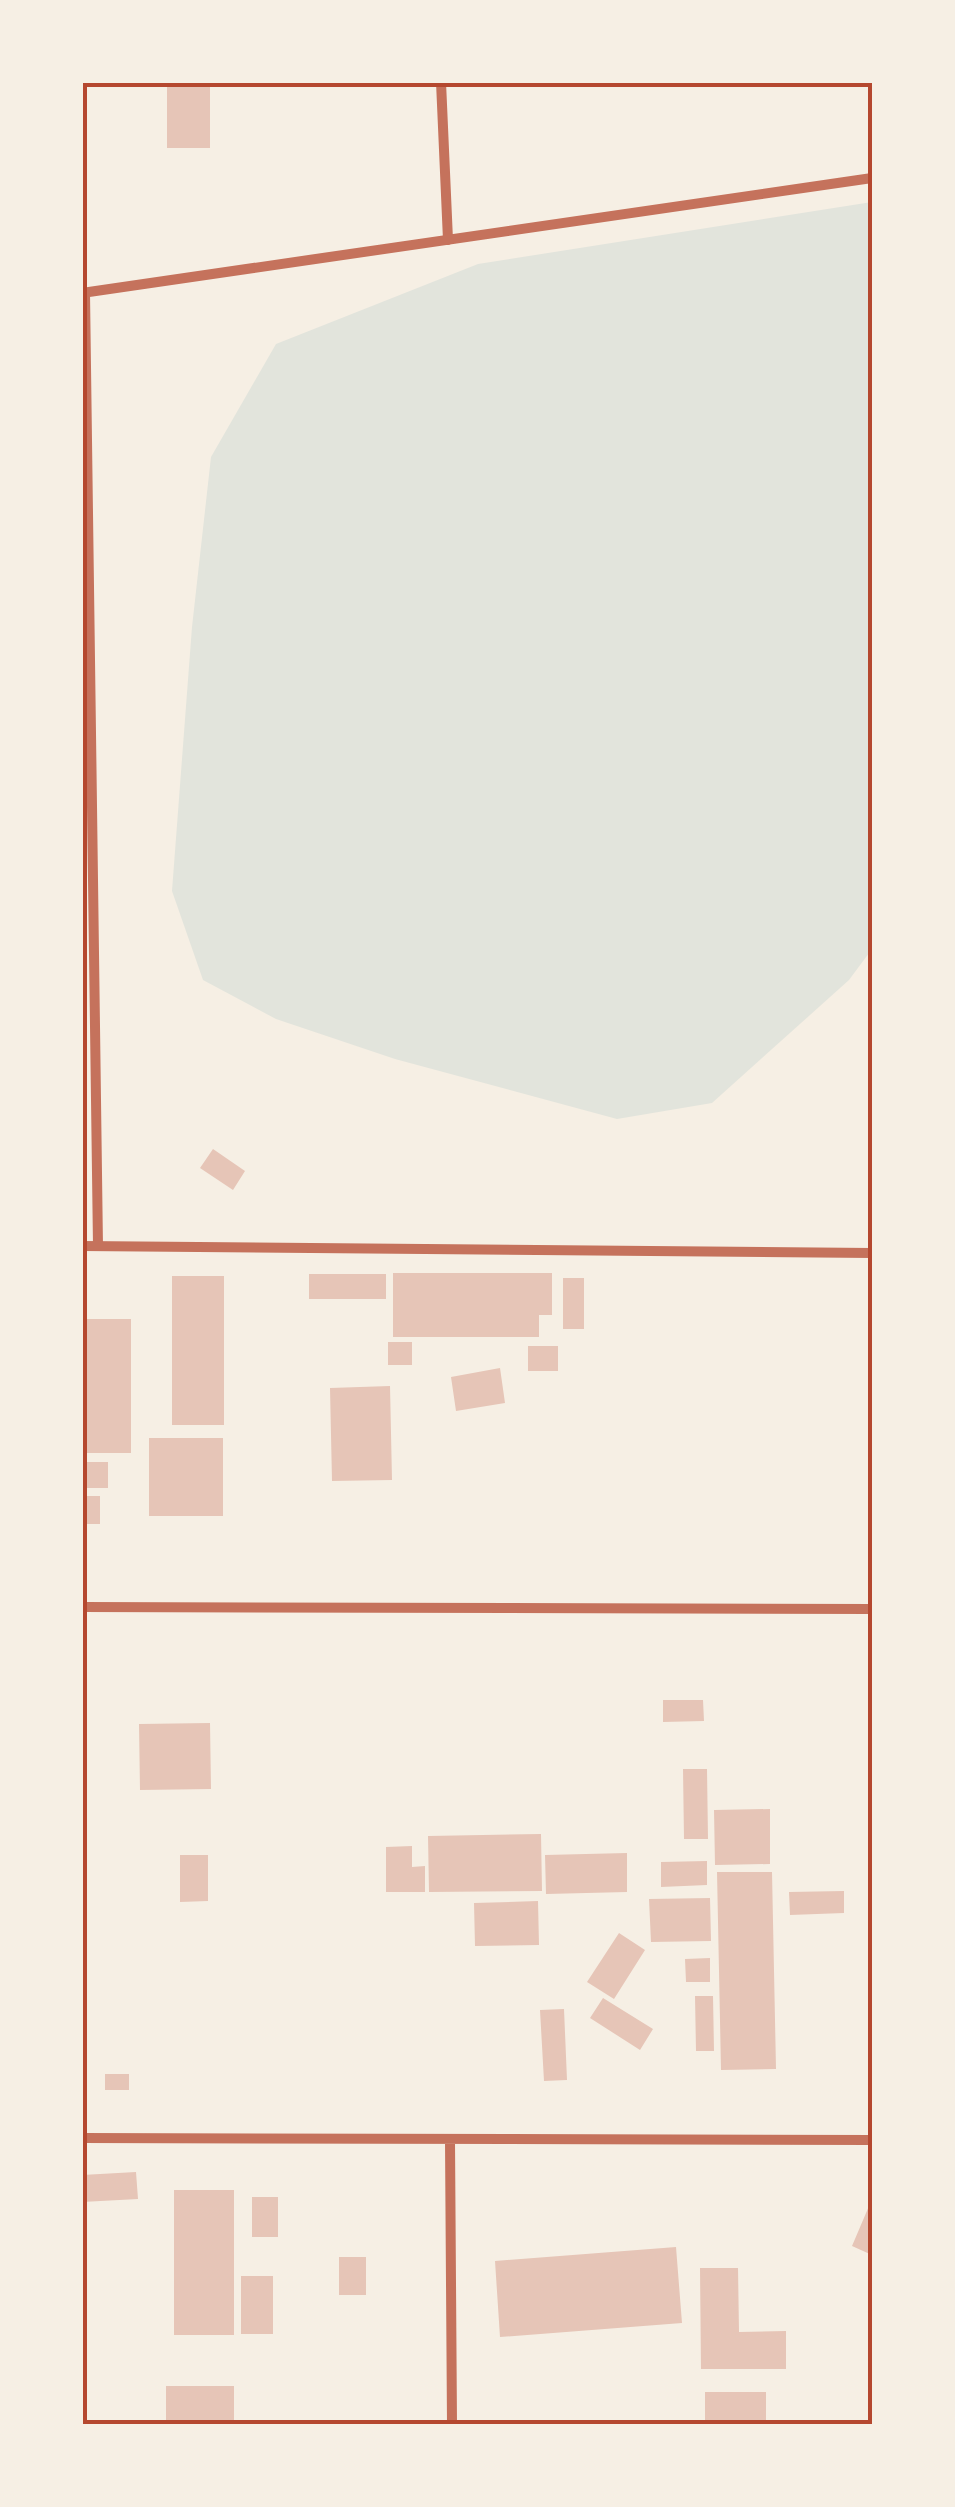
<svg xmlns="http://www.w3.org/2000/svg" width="955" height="2507" viewBox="0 0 955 2507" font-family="'Noto Serif',serif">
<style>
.green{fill:#e2e4dc}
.building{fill:#e6c5b7}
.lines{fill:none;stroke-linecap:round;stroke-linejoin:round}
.minor{stroke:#c5725c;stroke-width:10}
.neatline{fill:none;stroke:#b5482f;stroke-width:4}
</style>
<rect width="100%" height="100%" fill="#f6efe4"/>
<path class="green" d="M 872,202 L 872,949 L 849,980 L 712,1103 L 617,1119 L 395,1059 L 276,1019 L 203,980 L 172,891 L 192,627 L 211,457 L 276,344 L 478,264 Z"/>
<path class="building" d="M 167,82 L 210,82 L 210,148 L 167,148 Z
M 213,1149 L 245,1171 L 233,1190 L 200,1168 Z
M 393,1273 L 552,1273 L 552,1315 L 539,1315 L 539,1337 L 393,1337 Z
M 309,1274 L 386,1274 L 386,1299 L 309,1299 Z
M 172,1276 L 224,1276 L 224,1425 L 172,1425 Z
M 563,1278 L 584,1278 L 584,1329 L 563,1329 Z
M 82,1319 L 131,1319 L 131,1453 L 82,1453 Z
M 388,1342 L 412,1342 L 412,1365 L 388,1365 Z
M 528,1346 L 558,1346 L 558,1371 L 528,1371 Z
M 500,1368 L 505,1403 L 456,1411 L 451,1377 Z
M 390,1386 L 392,1480 L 332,1481 L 330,1388 Z
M 149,1438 L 223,1438 L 223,1516 L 149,1516 Z
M 82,1462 L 108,1462 L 108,1488 L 82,1488 Z
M 82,1496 L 100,1496 L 100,1524 L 82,1524 Z
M 663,1700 L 703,1700 L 704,1721 L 663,1722 Z
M 210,1723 L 211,1789 L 140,1790 L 139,1724 Z
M 683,1769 L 707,1769 L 708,1839 L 684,1839 Z
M 770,1809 L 770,1864 L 715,1865 L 714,1810 Z
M 541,1834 L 542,1891 L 429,1892 L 428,1836 Z
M 412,1846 L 412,1867 L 425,1866 L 425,1892 L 386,1892 L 386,1847 Z
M 627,1853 L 627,1892 L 546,1894 L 545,1855 Z
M 180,1855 L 208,1855 L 208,1901 L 180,1902 Z
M 707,1861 L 707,1885 L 661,1887 L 661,1862 Z
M 717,1872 L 772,1872 L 776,2069 L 721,2070 Z
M 844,1891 L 844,1913 L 790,1915 L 789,1892 Z
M 710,1898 L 711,1941 L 651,1942 L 649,1899 Z
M 538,1901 L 539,1945 L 475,1946 L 474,1903 Z
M 619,1933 L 645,1950 L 614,1999 L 587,1982 Z
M 710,1958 L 710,1982 L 686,1982 L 685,1959 Z
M 695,1996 L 713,1996 L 714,2051 L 696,2051 Z
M 603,1998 L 653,2029 L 640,2050 L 590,2018 Z
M 564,2009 L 567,2080 L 544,2081 L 540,2010 Z
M 105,2074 L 129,2074 L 129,2090 L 105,2090 Z
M 136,2172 L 138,2199 L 82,2202 L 82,2175 Z
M 174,2190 L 234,2190 L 234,2335 L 174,2335 Z
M 252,2197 L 278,2197 L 278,2237 L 252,2237 Z
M 872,2199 L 872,2255 L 852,2246 Z
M 676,2247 L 682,2323 L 500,2337 L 495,2261 Z
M 339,2257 L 366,2257 L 366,2295 L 339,2295 Z
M 700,2268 L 738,2268 L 739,2332 L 786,2331 L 786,2369 L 701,2369 Z
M 241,2276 L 273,2276 L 273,2334 L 241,2334 Z
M 166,2386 L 234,2386 L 234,2424 L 166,2424 Z
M 705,2392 L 766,2392 L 766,2424 L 705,2424 Z"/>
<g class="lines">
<path class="minor" d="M 441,82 L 448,240
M 82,293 L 872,178
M 85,293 L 98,1246
M 82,1246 L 872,1253
M 82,1607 L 872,1609
M 82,2138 L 872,2140
M 450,2141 L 452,2424"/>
</g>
<rect width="955" height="2507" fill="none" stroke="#f6efe4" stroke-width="170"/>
<rect x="85" y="85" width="785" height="2337" class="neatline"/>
</svg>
